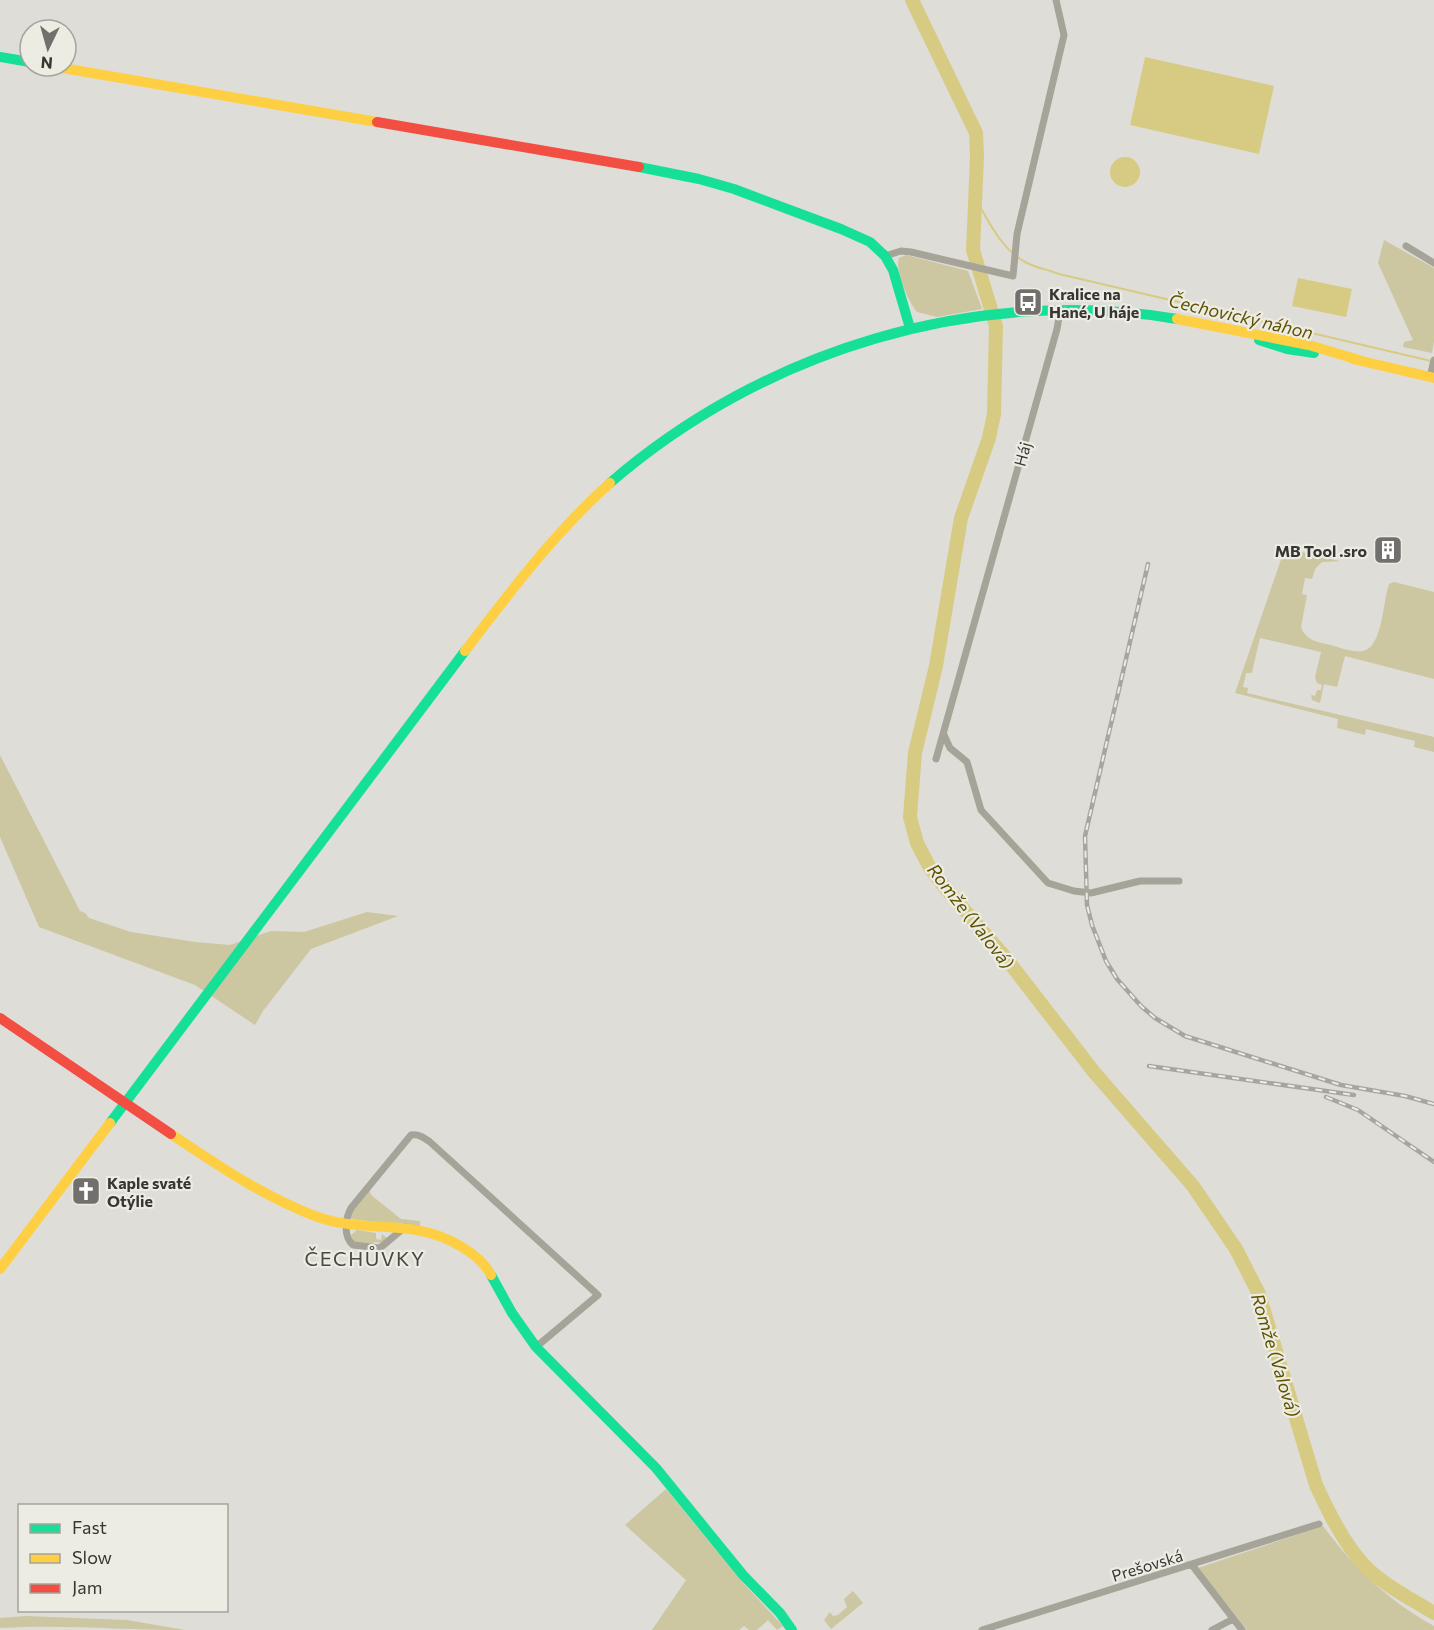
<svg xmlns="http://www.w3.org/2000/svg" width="1434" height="1630" viewBox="0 0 1434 1630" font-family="Commissioner,sans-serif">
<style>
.green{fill:#ccc6a1}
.water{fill:#d7cb84}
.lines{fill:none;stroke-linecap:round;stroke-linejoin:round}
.stream{stroke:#d7cb84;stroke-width:2}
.river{stroke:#d7cb84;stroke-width:14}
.street{stroke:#a6a498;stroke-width:7}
.fast{stroke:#16e098;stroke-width:10}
.slow{stroke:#ffcf43;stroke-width:10}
.jam{stroke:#f24e42;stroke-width:10}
.rail-casing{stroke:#a7a69e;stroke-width:4.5}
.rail{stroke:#edece3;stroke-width:2;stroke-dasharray:7;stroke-linecap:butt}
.labels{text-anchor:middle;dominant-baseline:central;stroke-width:4.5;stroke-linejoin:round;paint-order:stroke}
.poi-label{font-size:16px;font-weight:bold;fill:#373633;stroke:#edece3;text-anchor:start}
.street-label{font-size:16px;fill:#373633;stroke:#edece3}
.water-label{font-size:18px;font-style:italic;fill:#5d5100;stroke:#edece3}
.quarter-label{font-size:20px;letter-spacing:1.5px;fill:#494841;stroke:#edece3}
</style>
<rect width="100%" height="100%" fill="#deddd8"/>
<path class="green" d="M 1384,240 L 1434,268 L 1434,341 L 1432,353 L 1403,347 L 1404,342 L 1413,340 L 1378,263 Z
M 906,255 L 968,271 L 982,309 L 937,317 L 917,312 C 908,301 895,271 899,258 Z
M 1285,548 L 1340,561 L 1322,562 L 1315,569 L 1312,579 L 1305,578 L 1302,594 L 1307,595 L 1301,627 C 1306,641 1318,642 1331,645 C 1341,648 1354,653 1363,651 C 1383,647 1383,600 1389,584 L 1394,582 L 1434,592 L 1434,679 L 1345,656 L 1337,687 L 1324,684 L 1320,703 L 1312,700 L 1311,695 L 1315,696 L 1317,690 L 1321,690 L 1322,685 L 1317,683 L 1315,677 L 1321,652 L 1260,638 L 1252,672 L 1251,673 L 1246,673 L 1243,687 L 1248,688 L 1247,693 L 1434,737 L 1434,752 L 1414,747 L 1415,741 L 1366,729 L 1365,735 L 1337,728 L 1338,719 L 1235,693 Z
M 0,755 L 80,911 L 85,913 L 89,918 L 131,932 L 195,942 L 230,945 L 271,931 L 304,932 L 367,912 L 398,916 L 311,949 L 263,1011 L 255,1025 L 195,985 L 39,927 L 0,837 Z
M 369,1188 L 371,1195 L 401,1219 L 420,1221 L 420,1227 L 351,1219 L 351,1212 Z
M 357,1230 L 376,1233 L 376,1239 L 381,1240 L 382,1234 L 388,1239 L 381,1243 L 374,1242 L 373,1246 L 354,1242 L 351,1235 Z
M 666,1489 L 743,1583 L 783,1626 L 777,1630 L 768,1620 L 757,1630 L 749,1630 L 744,1626 L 739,1630 L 652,1630 L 686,1580 L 625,1525 Z
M 1323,1526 C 1356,1570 1386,1599 1434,1626 L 1434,1630 L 1247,1630 L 1198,1568 Z
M 853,1591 L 863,1603 L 831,1629 L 824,1620 L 830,1612 L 833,1616 L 838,1615 L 847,1607 L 844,1599 Z
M 26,1616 L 127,1620 L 185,1630 C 123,1630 62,1624 0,1628 L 0,1618 Z"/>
<path class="water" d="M 1145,57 L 1274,86 L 1259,154 L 1130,125 Z
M1110 172a15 15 0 1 1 30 0a15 15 0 1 1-30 0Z
M 1298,278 L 1352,289 L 1346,317 L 1292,306 Z"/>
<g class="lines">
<path class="stream" d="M 974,196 C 988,220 1001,250 1027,263 C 1037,268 1049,270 1059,274 L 1431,361"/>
<path class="river" d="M 912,0 L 976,133 L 977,156 L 973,250 L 996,326 L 994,414 L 989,438 L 961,518 L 936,666 L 915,753 L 910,817 L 917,843 L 930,868 L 947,890 L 1005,957 L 1094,1072 L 1193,1186 L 1236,1249 L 1259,1294 L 1316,1485 C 1329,1513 1343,1542 1364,1565 C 1380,1583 1413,1600 1434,1613"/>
<path class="street" d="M 1406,246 L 1434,263
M 885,256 L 901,251 L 911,252 L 1013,276 L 1017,234 L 1064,35 L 1056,0
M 1430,377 L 1434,360
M 944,735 L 950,748 L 967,762 L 981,810 L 1048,883 L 1074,891 L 1091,893 L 1140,881 L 1179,881
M 936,759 L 1057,329 L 1060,311
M 405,1227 L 380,1248 L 353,1245 C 343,1236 345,1219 351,1208 L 411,1135 C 419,1134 423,1137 430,1142 L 598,1295 L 536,1347
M 1192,1565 L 1242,1630
M 982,1630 L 1319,1524
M 1212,1630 L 1233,1619"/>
<path class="fast" d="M 0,57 L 30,62
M 639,167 L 699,179 L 734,189 L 841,229 L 870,242 L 885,256 L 893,270 L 910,328
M 1259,340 L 1287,349 L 1314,353
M 610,483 C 763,350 977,285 1177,319
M 110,1123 L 465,651
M 491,1275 L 512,1313 L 536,1347 L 656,1468 L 743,1575 L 780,1613 L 792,1630"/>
<path class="slow" d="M 51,66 L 377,122
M 1177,319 L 1309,345 L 1359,360
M 1353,359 L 1434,378
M 465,651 C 510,592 555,532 610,483
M 171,1134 C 216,1164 264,1197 315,1216 C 365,1235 411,1216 462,1247 C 474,1254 484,1262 491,1275
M 0,1269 L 110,1123"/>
<path class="jam" d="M 377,122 L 639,167
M 0,1018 L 171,1134"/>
<g class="rail-casing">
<path id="rail" d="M 1148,564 L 1085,836 L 1087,905 L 1092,925 L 1106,961 L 1117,979 L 1141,1006 L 1155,1018 L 1185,1036 L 1341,1085 L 1405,1096 L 1434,1104
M 1149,1066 L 1354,1095
M 1326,1097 L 1358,1110 L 1434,1162"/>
</g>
<use href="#rail" class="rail"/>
</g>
<defs>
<g id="bus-square" transform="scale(1.5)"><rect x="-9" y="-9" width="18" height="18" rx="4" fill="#71706d" stroke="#edece3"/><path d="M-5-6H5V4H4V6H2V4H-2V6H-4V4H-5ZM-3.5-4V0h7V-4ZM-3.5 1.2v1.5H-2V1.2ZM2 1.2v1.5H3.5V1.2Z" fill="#fff"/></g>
<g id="building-square" transform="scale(1.5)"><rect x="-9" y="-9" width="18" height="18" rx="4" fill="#71706d" stroke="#edece3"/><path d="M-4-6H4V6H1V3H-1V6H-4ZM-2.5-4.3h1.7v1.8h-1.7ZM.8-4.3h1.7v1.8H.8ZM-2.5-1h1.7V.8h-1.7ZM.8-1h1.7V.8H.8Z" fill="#fff"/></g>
<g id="church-square" transform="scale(1.5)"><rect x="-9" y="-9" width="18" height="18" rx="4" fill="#71706d" stroke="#edece3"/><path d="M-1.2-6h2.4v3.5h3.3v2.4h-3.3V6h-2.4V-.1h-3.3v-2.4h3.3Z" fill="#fff"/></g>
</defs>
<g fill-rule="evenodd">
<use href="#bus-square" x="1028" y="302"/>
<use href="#building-square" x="1388" y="550"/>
<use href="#church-square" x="86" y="1191"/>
</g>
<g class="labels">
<g class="poi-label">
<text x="1049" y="293">Kralice na<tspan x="1049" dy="18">Hané, U háje</tspan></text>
<text x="1367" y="550" text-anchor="end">MB Tool .sro</text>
<text x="107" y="1182">Kaple svaté<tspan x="107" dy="18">Otýlie</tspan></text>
</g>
<g class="street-label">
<text transform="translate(1022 454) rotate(-75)">Háj</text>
<text transform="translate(1147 1565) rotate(-17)">Prešovská</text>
</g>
<g class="water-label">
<text transform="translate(1241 316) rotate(13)">Čechovický náhon</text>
<text transform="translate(971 916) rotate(52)">Romže (Valová)</text>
<text transform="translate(1276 1355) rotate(73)">Romže (Valová)</text>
</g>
<g class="quarter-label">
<text x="365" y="1258">ČECHŮVKY</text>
</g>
</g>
<rect x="18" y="1504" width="210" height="108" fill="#edece3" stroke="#a4a39d" stroke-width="1.5"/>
<rect x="30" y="1524" width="30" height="9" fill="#16e098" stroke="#a4a39d" stroke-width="1.5"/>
<text x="72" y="1534" font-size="18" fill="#373633">Fast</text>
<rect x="30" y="1554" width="30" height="9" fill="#ffcf43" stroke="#a4a39d" stroke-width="1.5"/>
<text x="72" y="1564" font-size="18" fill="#373633">Slow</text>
<rect x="30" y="1584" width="30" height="9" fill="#f24e42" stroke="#a4a39d" stroke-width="1.5"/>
<text x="72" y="1594" font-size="18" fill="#373633">Jam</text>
<g transform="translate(48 48) rotate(185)"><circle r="28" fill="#edece3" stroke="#a4a39d" stroke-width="1.5"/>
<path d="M0-4.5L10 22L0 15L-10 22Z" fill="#71706d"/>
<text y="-9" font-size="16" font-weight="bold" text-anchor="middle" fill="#373633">N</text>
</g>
</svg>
